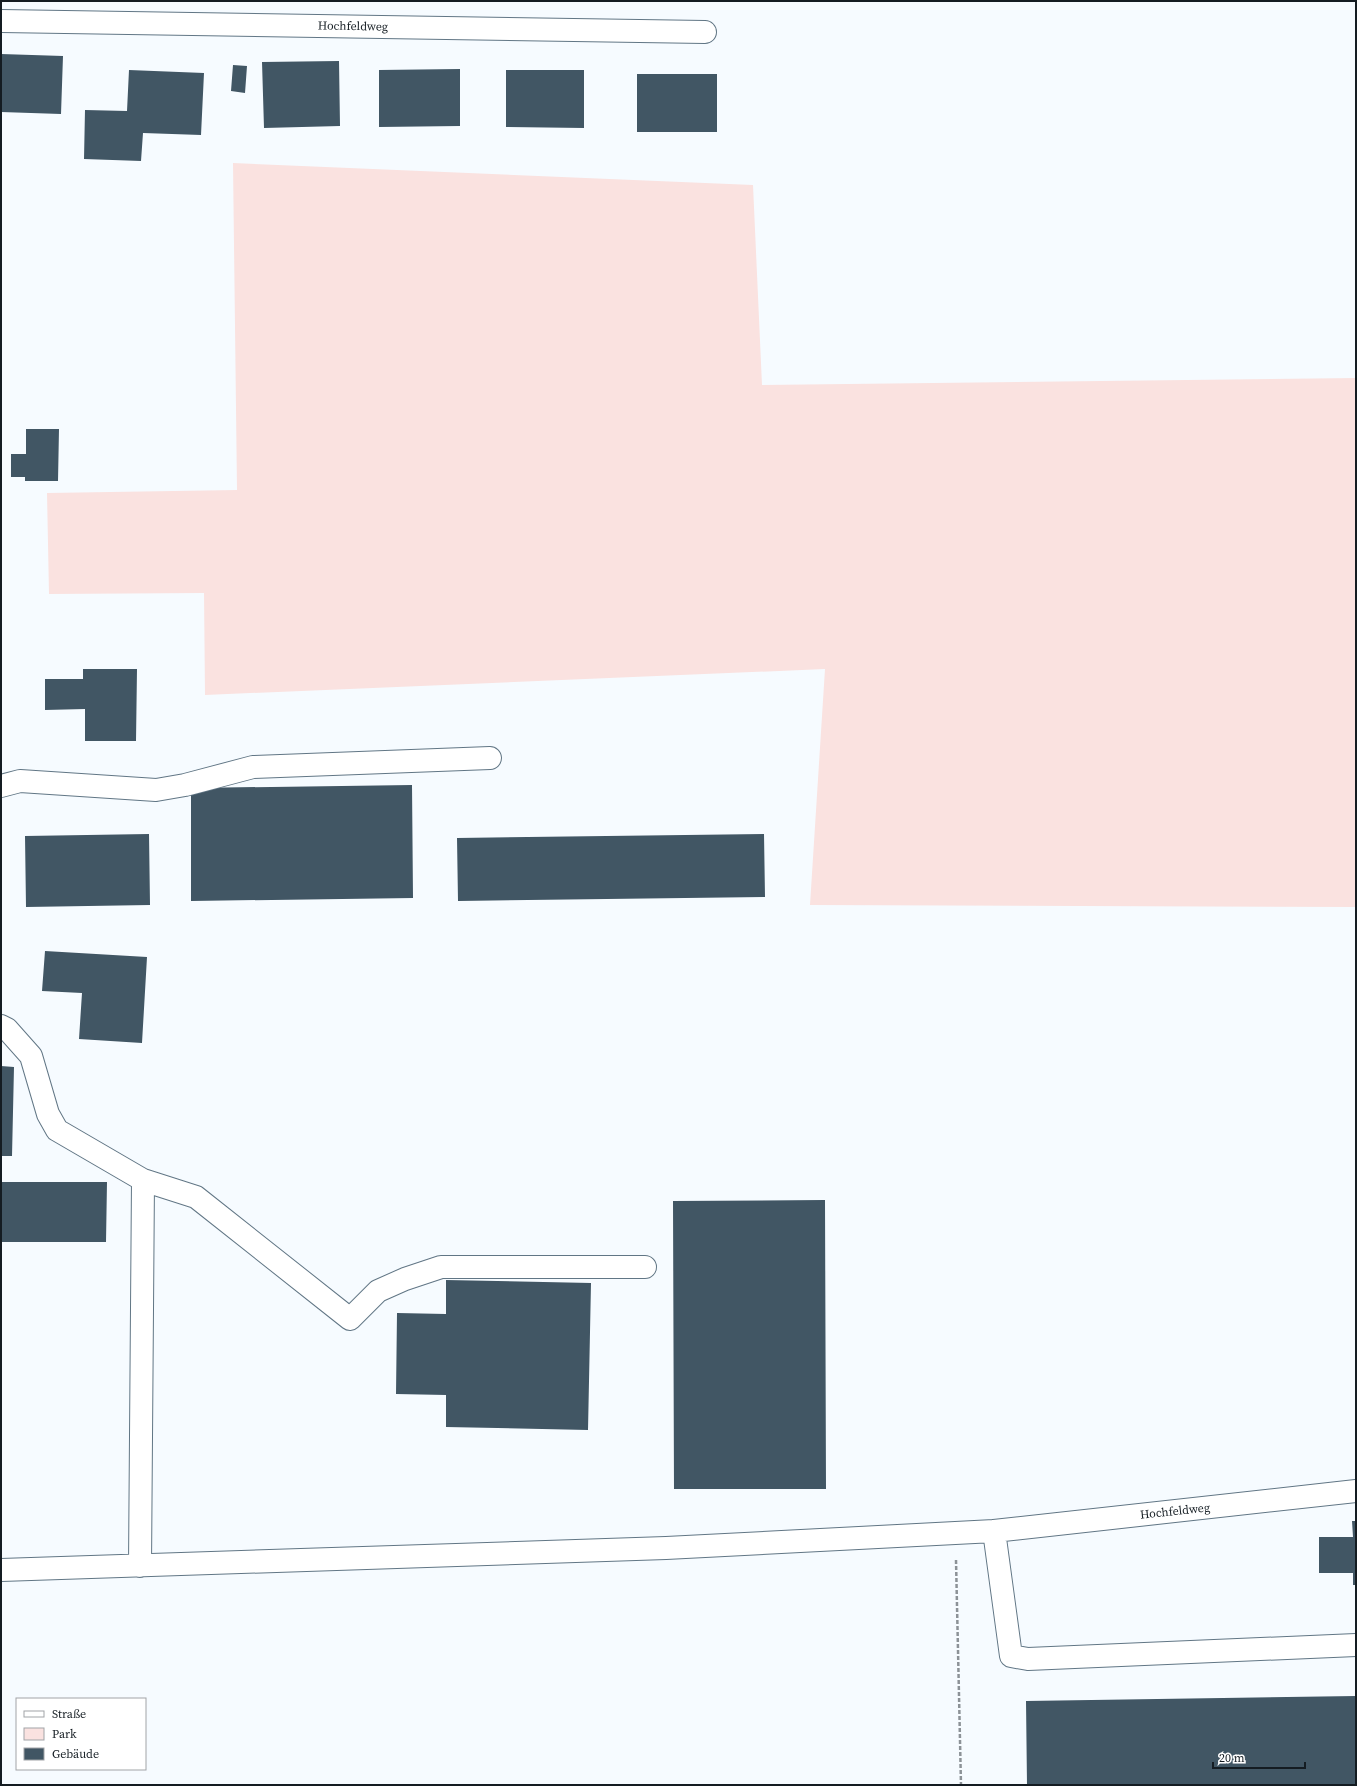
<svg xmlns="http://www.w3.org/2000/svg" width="1357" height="1786" viewBox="0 0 1357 1786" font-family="'Source Serif 4',serif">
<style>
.green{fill:#fae2e0}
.building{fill:#415664}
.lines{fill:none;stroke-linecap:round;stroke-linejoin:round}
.minor-casing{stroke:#617685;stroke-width:24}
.path{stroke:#8c9297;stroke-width:2.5;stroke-dasharray:4 2;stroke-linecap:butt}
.minor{stroke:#fff;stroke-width:22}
.labels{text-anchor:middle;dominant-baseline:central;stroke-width:4;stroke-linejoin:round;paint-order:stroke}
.street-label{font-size:12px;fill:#141c22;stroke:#fff}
</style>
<rect width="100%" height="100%" fill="#f6fbff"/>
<path class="green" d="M 233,163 L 753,185 L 762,385 L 1356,378 L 1356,907 L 810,905 L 825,669 L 205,695 L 204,593 L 49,594 L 47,493 L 237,490 Z"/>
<path class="building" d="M 1,54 L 63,56 L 61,114 L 1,112 Z
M 339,61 L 340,126 L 264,128 L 262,62 Z
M 233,65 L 247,66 L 245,93 L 231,91 Z
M 460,69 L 460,126 L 379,127 L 379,70 Z
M 129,70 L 204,73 L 201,135 L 143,133 L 141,161 L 84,159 L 85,110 L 127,111 Z
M 506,70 L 584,70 L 584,128 L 506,127 Z
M 637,74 L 717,74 L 717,132 L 637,132 Z
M 26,429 L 59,429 L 58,481 L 25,481 L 25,477 L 11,477 L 11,454 L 26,454 Z
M 83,669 L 137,669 L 136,741 L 85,741 L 85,709 L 45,710 L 45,679 L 83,679 Z
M 412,785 L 413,898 L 191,901 L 191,788 Z
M 149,834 L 150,905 L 26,907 L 25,836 Z
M 764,834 L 765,897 L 458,901 L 457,838 Z
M 45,951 L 147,957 L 142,1043 L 79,1039 L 82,993 L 42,991 Z
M 1,1066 L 14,1067 L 12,1156 L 1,1156 Z
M 1,1182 L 107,1182 L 106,1242 L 1,1242 Z
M 825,1200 L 826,1489 L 674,1489 L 673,1201 Z
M 446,1280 L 591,1283 L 588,1430 L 446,1427 L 446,1395 L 396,1394 L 397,1313 L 446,1314 Z
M 1352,1521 L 1356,1521 L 1356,1585 L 1353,1585 L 1353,1573 L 1319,1573 L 1319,1537 L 1353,1537 Z
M 1356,1696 L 1356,1785 L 1027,1785 L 1026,1701 Z"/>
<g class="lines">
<g class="minor-casing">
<path id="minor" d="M 1,21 L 705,32
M 1,786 L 20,781 L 156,790 L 185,785 L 253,767 L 490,758
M 1,1026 L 7,1029 L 31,1056 L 48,1114 L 57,1130 L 143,1180 L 140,1566
M 143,1180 L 196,1197 L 350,1319 L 378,1291 L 405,1279 L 441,1267 L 645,1267
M 994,1531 L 1011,1656 L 1028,1659 L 1356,1645
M 1,1570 L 666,1548 L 994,1531 L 1356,1491"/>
</g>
<path class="path" d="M 956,1560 L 961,1785"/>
<use href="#minor" class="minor"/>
</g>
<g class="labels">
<g class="street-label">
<text transform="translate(353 26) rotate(1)">Hochfeldweg</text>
<text transform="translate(1175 1511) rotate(-6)">Hochfeldweg</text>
</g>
</g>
<rect width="1357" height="1786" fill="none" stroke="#141c22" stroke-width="4"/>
<rect x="16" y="1698" width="130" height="72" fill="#ffffff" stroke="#a1a4a7"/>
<rect x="24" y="1711" width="20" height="6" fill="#ffffff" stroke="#a1a4a7"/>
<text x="52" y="1718" font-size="12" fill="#141c22">Straße</text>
<rect x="24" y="1728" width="20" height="12" fill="#fae2e0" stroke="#a1a4a7"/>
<text x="52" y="1738" font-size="12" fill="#141c22">Park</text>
<rect x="24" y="1748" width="20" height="12" fill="#415664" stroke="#a1a4a7"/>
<text x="52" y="1758" font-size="12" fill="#141c22">Gebäude</text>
<path d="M1213 1762v6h92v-6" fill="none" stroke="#141c22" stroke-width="2"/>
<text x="1219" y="1762" font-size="12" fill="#141c22" stroke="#ffffff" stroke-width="3" paint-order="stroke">20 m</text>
</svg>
